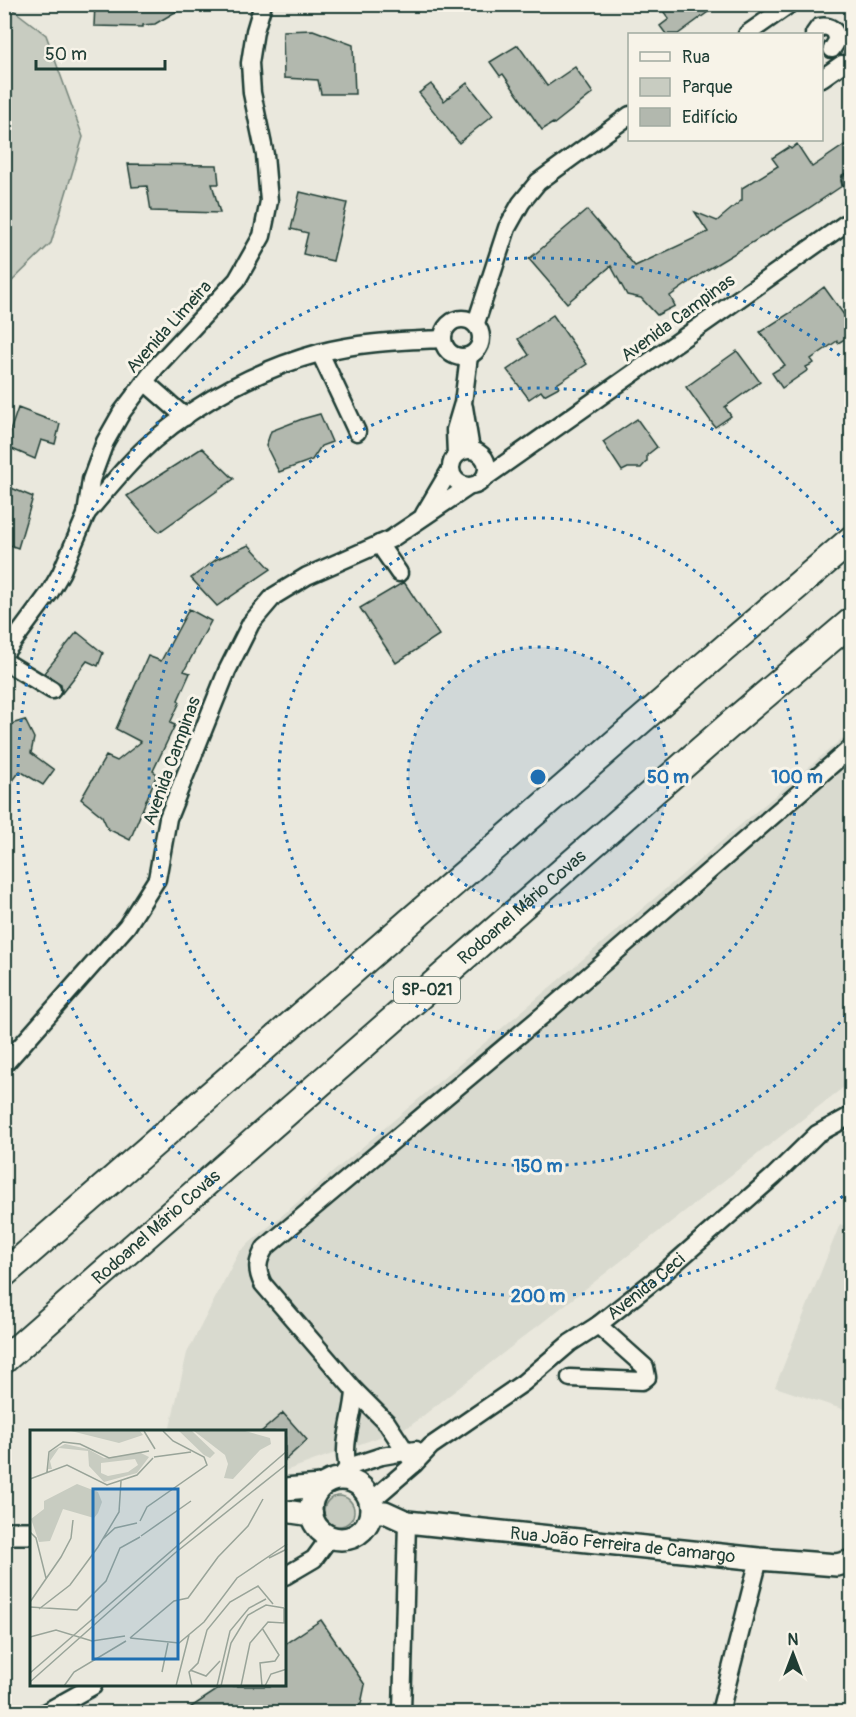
<svg xmlns="http://www.w3.org/2000/svg" width="856" height="1717" viewBox="0 0 856 1717" font-family="Pangolin,sans-serif">
<style>
.built{fill:#d9dacf}
.green{fill:#c8ccc1;stroke:#74847a;stroke-width:1.5}
.building{fill:#b2b8ae;stroke:#1f3d34;stroke-width:1.5}
.lines{fill:none;stroke-linecap:round;stroke-linejoin:round}
.minor-casing{stroke:#1f3d34;stroke-width:21}
.major-casing{stroke:#1f3d34;stroke-width:26}
.highway-casing{stroke:#1f3d34;stroke-width:30}
.minor{stroke:#f7f3e8;stroke-width:16}
.major{stroke:#f7f3e8;stroke-width:21}
.highway{stroke:#f7f3e8;stroke-width:26}
.ring{fill:none;stroke:#1f6fb2;stroke-width:3;stroke-dasharray:3 6}
.labels{text-anchor:middle;dominant-baseline:central;stroke-width:6;stroke-linejoin:round;paint-order:stroke}
.shield{fill:#f7f3e8;stroke:#60746a;stroke-width:1.5}
.shield-label{font-size:16px;font-weight:bold;fill:#1f3d34}
.street-label{font-size:18px;fill:#1f3d34;stroke:#f7f3e8}
.inset-road{fill:none;stroke:#99a499;stroke-width:1.5}
.view{fill:#1f6fb2;fill-opacity:0.15;stroke:#1f6fb2;stroke-width:3}
.inset-edge{fill:none;stroke:#1f3d34;stroke-width:3}
.centre{fill:#1f6fb2;stroke:#f7f3e8;stroke-width:3}
.ring-label{font-size:18px;text-anchor:middle;font-weight:bold;fill:#1f6fb2;stroke:#f7f3e8;stroke-width:6;stroke-linejoin:round;paint-order:stroke}
</style>
<rect width="100%" height="100%" fill="#eae8dd"/>
<filter id="ink" filterUnits="userSpaceOnUse"><feTurbulence type="fractalNoise" baseFrequency=".0167" numOctaves="2"/><feDisplacementMap in="SourceGraphic" scale="12" xChannelSelector="R" yChannelSelector="G"/><feConvolveMatrix kernelMatrix="1 2 1 2 8 2 1 2 1" color-interpolation-filters="sRGB"/></filter>
<g filter="url(#ink)">
<path class="built" d="M 851,731 L 851,1084 L 845,1086 L 410,1426 L 285,1471 L 285,1432 L 169,1432 L 187,1353 L 239,1252 Z
M 840,1224 L 851,1229 L 851,1412 L 775,1387 Z"/>
<path class="green" d="M 7,5 L 46,35 L 83,137 L 51,243 L 5,288 L 4,5 Z
M324 1511a15 15 0 1 1 30 0a15 15 0 1 1-30 0Z"/>
<path class="building" d="M 95,4 L 189,4 L 155,24 L 143,25 L 143,27 L 94,26 Z
M 658,4 L 719,4 L 678,34 L 666,34 L 660,26 L 669,19 Z
M 313,30 L 353,45 L 355,94 L 321,94 L 318,80 L 284,78 L 283,31 Z
M 518,45 L 547,86 L 575,67 L 593,93 L 554,124 L 553,123 L 542,130 L 503,74 L 500,76 L 490,62 Z
M 467,83 L 493,115 L 459,143 L 419,93 L 431,84 L 444,101 Z
M 852,140 L 852,171 L 842,175 L 841,180 L 842,186 L 806,210 L 707,270 L 670,296 L 675,306 L 657,315 L 641,298 L 627,295 L 611,266 L 567,303 L 529,259 L 587,210 L 635,266 L 708,232 L 695,212 L 717,221 L 742,200 L 742,188 L 778,166 L 772,158 L 789,147 L 791,149 L 797,144 L 812,167 Z
M 128,164 L 217,165 L 219,184 L 212,184 L 220,213 L 151,211 L 147,186 L 132,187 Z
M 300,192 L 347,203 L 333,261 L 303,254 L 308,233 L 291,229 Z
M 824,287 L 852,326 L 852,335 L 838,343 L 837,341 L 811,359 L 814,363 L 806,367 L 808,370 L 782,388 L 772,373 L 785,365 L 760,332 L 790,313 Z
M 553,315 L 587,364 L 557,384 L 559,387 L 544,395 L 541,391 L 529,399 L 507,370 L 529,355 L 518,339 Z
M 737,351 L 760,382 L 725,407 L 731,416 L 715,427 L 686,387 Z
M 18,408 L 60,424 L 55,444 L 41,440 L 35,459 L 5,446 Z
M 320,414 L 332,442 L 321,446 L 312,460 L 279,472 L 266,446 L 271,431 L 302,419 Z
M 637,419 L 657,447 L 647,455 L 647,461 L 641,468 L 628,468 L 622,471 L 603,442 Z
M 202,448 L 234,479 L 159,532 L 127,496 Z
M 4,485 L 33,497 L 18,548 L 4,543 Z
M 249,545 L 271,569 L 217,606 L 191,578 L 217,559 Z
M 404,582 L 439,635 L 396,663 L 360,608 Z
M 189,609 L 211,621 L 184,671 L 190,673 L 178,700 L 180,702 L 170,723 L 175,725 L 153,771 L 157,774 L 130,840 L 108,829 L 102,816 L 81,799 L 106,756 L 117,761 L 141,742 L 116,729 L 148,656 L 161,661 Z
M 77,632 L 103,653 L 98,666 L 87,661 L 62,693 L 61,684 L 44,673 Z
M 25,720 L 34,738 L 31,753 L 54,770 L 43,785 L 20,771 L 12,782 L 4,749 L 4,726 Z
M 283,1413 L 307,1440 L 285,1460 L 285,1432 L 261,1432 Z
M 321,1620 L 365,1685 L 361,1704 L 348,1713 L 182,1713 L 223,1686 L 285,1686 L 285,1644 Z"/>
<g class="lines">
<g class="minor-casing">
<g id="minor">
<path d="M 747,34 L 790,4"/>
<path d="M 814,34 L 819,27 C 830,25 837,30 837,41 L 832,49"/>
<path d="M 822,78 L 842,64 L 852,66"/>
<path d="M 851,181 L 852,181"/>
<circle cx="462" cy="338" r="19"/>
<path d="M 476,323 L 507,228 L 521,203 L 538,182 L 630,115"/>
<path d="M 320,353 L 357,432"/>
<path d="M 145,382 L 185,417"/>
<path d="M 464,407 L 471,450"/>
<circle cx="469" cy="468" r="18"/>
<path d="M 456,455 L 455,430 L 463,403 L 469,356"/>
<path d="M 486,477 L 852,219"/>
<path d="M 86,514 C 108,489 129,461 154,440 C 201,400 260,369 319,353 C 359,342 402,341 442,339"/>
<path d="M 424,514 L 450,470"/>
<path d="M 379,544 L 399,573"/>
<path d="M 4,654 L 50,592 L 61,573 L 86,515 L 91,480 L 105,442 L 122,412 L 156,367 L 237,280 L 262,236 L 269,201 L 265,155 L 252,93 L 250,63 L 255,31 L 263,4"/>
<path d="M 4,661 L 52,690"/>
<path d="M 4,1065 L 127,926 L 157,879 L 168,818 L 227,671 L 251,623 L 274,596 L 307,576 L 391,539 L 468,487"/>
<path d="M 570,1378 L 642,1381 L 647,1377 L 645,1367 L 598,1325"/>
<path d="M 414,1464 L 387,1423 L 355,1391 L 263,1284 C 256,1270 257,1261 265,1248 L 549,1010 L 852,747"/>
<path d="M 348,1467 C 341,1444 354,1416 355,1391"/>
<path d="M 339,1479 L 348,1467 L 382,1456 L 416,1450"/>
<path id="s1" d="M 370,1502 L 414,1464 L 431,1446 L 523,1383 L 570,1343 L 598,1325 L 660,1276 L 774,1176 L 817,1134 L 852,1115"/>
<path d="M 285,1576 L 314,1559 L 330,1537"/>
<path d="M 46,1712 L 93,1686"/>
<path d="M 402,1712 L 407,1522"/>
<path d="M 720,1712 L 759,1559"/>
</g>
</g>
<g class="major-casing">
<g id="major">
<circle cx="341" cy="1509" r="30"/>
<path d="M 285,1489 L 321,1486"/>
<path d="M 285,1511 L 312,1515"/>
<path id="s2" d="M 371,1512 L 385,1512 L 407,1522 L 759,1559 L 837,1565 L 852,1561"/>
<path d="M 4,1533 L 32,1533"/>
</g>
</g>
<g class="highway-casing">
<g id="highway">
<path d="M 4,1274 L 706,664 L 852,539"/>
<path id="s3" d="M 4,1360 L 733,722 L 852,621"/>
</g>
</g>
<use href="#minor" class="minor"/>
<use href="#major" class="major"/>
<use href="#highway" class="highway"/>
</g>
</g>
<circle cx="538" cy="777" r="130" fill="#1f6fb2" fill-opacity=".12"/>
<g class="ring">
<circle cx="538" cy="777" r="130"/>
<circle cx="538" cy="777" r="259"/>
<path d="M851 1008A389 389 0 1 1 851 546"/>
<path d="M850 1191A519 519 0 1 1 850 363"/>
</g>
<g class="labels">
<rect class="shield" x="394" y="977" width="66" height="26" rx="4.5"/>
<g class="shield-label">
<text x="427" y="990">SP-021</text>
</g>
<g class="street-label">
<text transform="translate(678 318) rotate(-36)">Avenida Campinas</text>
<text transform="translate(169 327) rotate(-48)">Avenida Limeira</text>
<text transform="translate(172 761) rotate(-70)">Avenida Campinas</text>
<text stroke="none"><textPath href="#s3" startOffset="688">Rodoanel Mário Covas</textPath></text>
<text stroke="none"><textPath href="#s3" startOffset="202">Rodoanel Mário Covas</textPath></text>
<text stroke="none"><textPath href="#s1" startOffset="351">Avenida Ceci</textPath></text>
<text stroke="none"><textPath href="#s2" startOffset="255">Rua João Ferreira de Camargo</textPath></text>
</g>
</g>
<g transform="translate(30 1430)">
<rect width="256" height="256" fill="#eae8dd"/>
<path d="M 41,1 L 110,1 L 113,5 L 89,13 ZM 149,1 L 162,1 L 185,23 L 180,28 L 174,25 ZM 164,1 L 215,1 L 240,8 L 241,14 L 230,20 L 203,49 L 194,48 L 198,34 L 195,25 ZM 35,14 L 58,19 L 74,28 L 111,23 L 119,27 L 107,43 L 74,52 L 59,36 L 58,21 L 29,18 L 20,31 L 22,39 L 18,39 L 20,22 ZM 105,29 L 108,35 L 98,42 L 78,46 L 71,43 L 71,33 ZM 47,54 L 68,62 L 72,72 L 68,83 L 64,88 L 33,79 L 20,111 L 9,112 L 1,89 L 14,79 L 14,71 Z" fill="#c8ccc1" fill-rule="evenodd"/>
<path class="inset-road" d="M 114,1 L 125,19M 124,27 L 161,22M 17,42 L 19,22 L 33,12 L 50,14 L 79,28 L 119,21M 0,49 L 37,35 L 77,55 L 107,45 L 123,28M 110,91 L 117,77 L 177,35 L 174,27 L 143,11 L 133,1M 0,102 L 6,108 L 16,148M 111,106 L 161,71M 73,109 L 85,98 L 107,93M 239,128 L 257,119M 0,172 L 31,127 L 41,108 L 43,90M 0,177 L 47,180 L 76,151 L 90,118 L 110,107M 9,179 L 40,155 L 68,117 L 89,82 L 91,51M 232,198 L 249,225 L 245,231 L 230,233 L 232,256M 0,207 L 26,200 L 62,211 L 95,206M 100,208 L 144,171 L 158,168 L 188,127 L 218,96 L 233,69M 100,208 L 149,213 L 174,192 L 207,148 L 257,114M 160,240 L 176,246 L 190,231M 132,242 L 138,213M 0,243 L 257,21M 0,252 L 145,123 L 257,34M 34,256 L 44,242 L 96,211M 146,256 L 159,205M 162,256 L 159,242 L 168,233 L 177,200 L 200,172 L 228,156 L 243,174M 187,256 L 200,201 L 219,178 L 236,169M 191,256 L 201,213 L 218,185 L 236,175 L 254,178M 211,256 L 220,213 L 238,192 L 254,193 L 254,178M 235,256 L 241,244 L 257,239"/>
<path class="view" d="M 63,59 L 148,59 L 148,229 L 63,229 Z"/>
<rect width="256" height="256" class="inset-edge"/>
</g>
<circle cx="538" cy="777" r="9" class="centre"/>
<g class="ring-label">
<text x="668" y="783">50 m</text>
<text x="797" y="783">100 m</text>
<text x="538" y="1172">150 m</text>
<text x="538" y="1302">200 m</text>
</g>
<rect width="856" height="1717" fill="none" stroke="#f7f3e8" stroke-width="24"/>
<rect x="12" y="12" width="832" height="1693" fill="none" stroke="#1f3d34" stroke-width="2" filter="url(#ink)"/>
<rect x="628" y="33" width="195" height="108" fill="#f7f3e8" stroke="#a1aaa0" stroke-width="1.5"/>
<rect x="640" y="52" width="30" height="9" fill="#f7f3e8" stroke="#a1aaa0" stroke-width="1.5"/>
<text x="682" y="63" font-size="18" fill="#1f3d34">Rua</text>
<rect x="640" y="78" width="30" height="18" fill="#c8ccc1" stroke="#a1aaa0" stroke-width="1.5"/>
<text x="682" y="93" font-size="18" fill="#1f3d34">Parque</text>
<rect x="640" y="108" width="30" height="18" fill="#b2b8ae" stroke="#a1aaa0" stroke-width="1.5"/>
<text x="682" y="123" font-size="18" fill="#1f3d34">Edifício</text>
<g transform="translate(793 1654)" stroke="#f7f3e8" stroke-width="4.5" paint-order="stroke">
<path d="M0-4.5L10 22L0 15L-10 22Z" fill="#1f3d34"/>
<text y="-9" font-size="16" font-weight="bold" text-anchor="middle" fill="#1f3d34">N</text>
</g>
<path d="M36 60v9h129v-9" fill="none" stroke="#1f3d34" stroke-width="3"/>
<text x="45" y="60" font-size="18" fill="#1f3d34" stroke="#f7f3e8" stroke-width="4.5" paint-order="stroke">50 m</text>
</svg>
